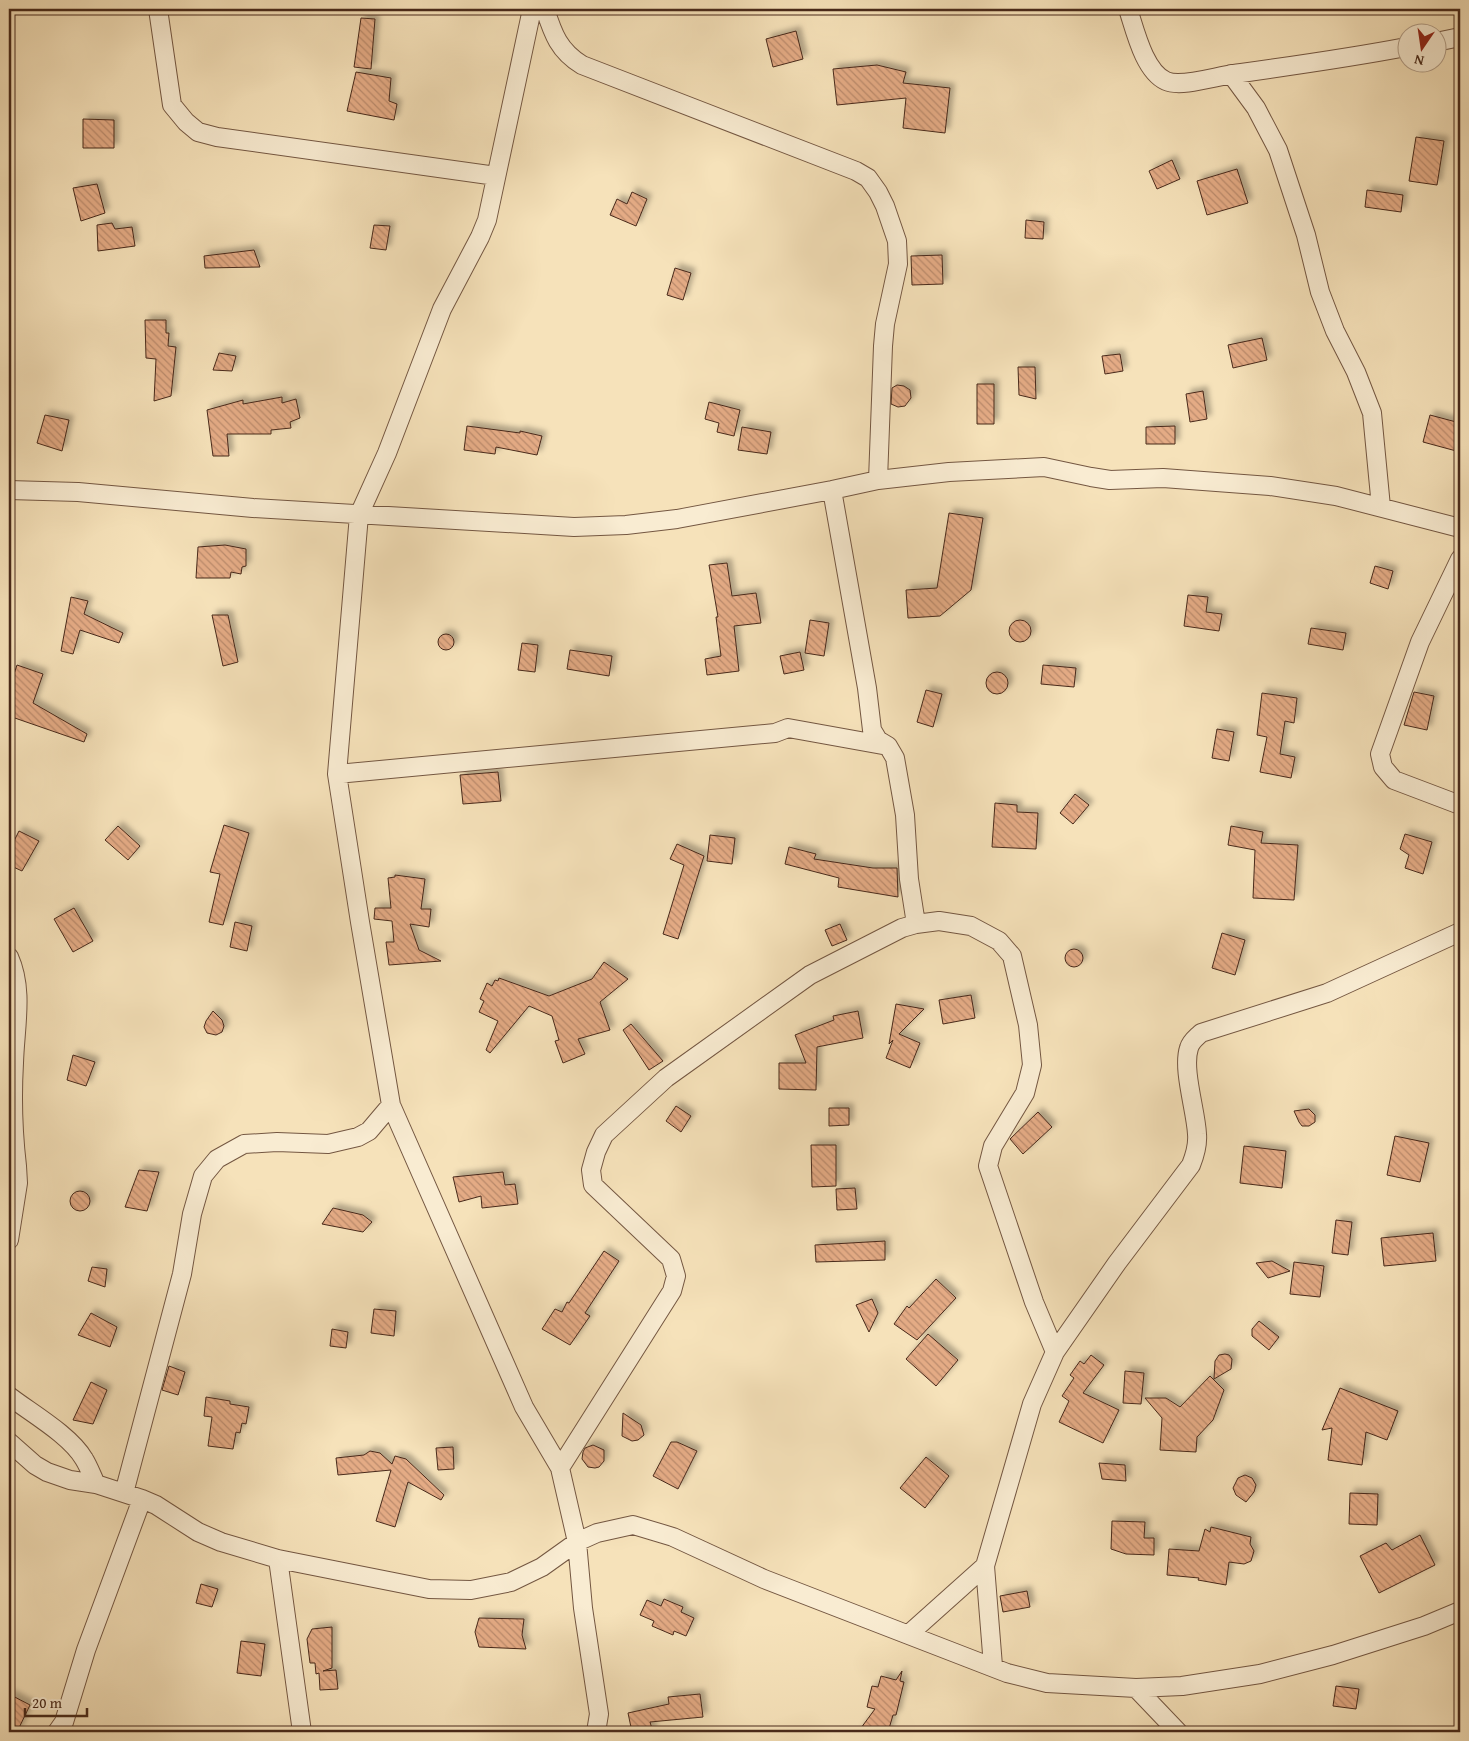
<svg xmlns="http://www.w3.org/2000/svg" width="1469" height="1741" viewBox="0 0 1469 1741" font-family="'Gentium Book Plus',serif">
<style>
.building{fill:url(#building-back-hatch);stroke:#48291a;filter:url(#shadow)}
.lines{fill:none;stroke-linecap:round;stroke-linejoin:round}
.minor-casing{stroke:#745742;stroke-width:20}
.minor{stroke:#f9ecd2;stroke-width:18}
</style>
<defs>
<pattern id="building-back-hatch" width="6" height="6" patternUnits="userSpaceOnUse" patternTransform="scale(1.25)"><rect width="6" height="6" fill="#e4ab85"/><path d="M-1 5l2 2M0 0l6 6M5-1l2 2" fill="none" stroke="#bb8b6c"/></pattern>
<filter id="shadow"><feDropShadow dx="4.5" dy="-4.5" stdDeviation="2.5" flood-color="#0004"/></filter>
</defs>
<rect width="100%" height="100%" fill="#f6e2ba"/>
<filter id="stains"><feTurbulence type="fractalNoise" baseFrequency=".004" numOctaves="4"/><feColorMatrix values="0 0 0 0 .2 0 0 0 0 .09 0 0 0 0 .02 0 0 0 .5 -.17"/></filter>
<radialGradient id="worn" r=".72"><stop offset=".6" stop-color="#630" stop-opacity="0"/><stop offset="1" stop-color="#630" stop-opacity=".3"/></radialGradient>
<path class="building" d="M 361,18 L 375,19 L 371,69 L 354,67 Z
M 796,31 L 803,59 L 773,67 L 766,39 Z
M 877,65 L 906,72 L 903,83 L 950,88 L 945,133 L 903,128 L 906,98 L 837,105 L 833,69 Z
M 356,72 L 391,78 L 389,101 L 397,104 L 394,120 L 347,111 Z
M 83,119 L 114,120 L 114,148 L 83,148 Z
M 1416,137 L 1444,141 L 1437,185 L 1409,181 Z
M 1172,160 L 1180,179 L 1157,189 L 1149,171 Z
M 1237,169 L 1248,203 L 1207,215 L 1197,181 Z
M 97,184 L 105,213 L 81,221 L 73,188 Z
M 1367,190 L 1403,195 L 1401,212 L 1365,207 Z
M 632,192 L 647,199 L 636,226 L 610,215 L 617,199 L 627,204 Z
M 1026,220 L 1044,222 L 1043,239 L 1025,238 Z
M 112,223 L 115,229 L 132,227 L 135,246 L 98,251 L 97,225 Z
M 374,225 L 390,226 L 386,250 L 370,248 Z
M 254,250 L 260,267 L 205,268 L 204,256 Z
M 942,255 L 943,284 L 912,285 L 911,256 Z
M 675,268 L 691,273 L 683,300 L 667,295 Z
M 145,320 L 166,320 L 166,333 L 169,333 L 168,346 L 176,347 L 171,396 L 154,401 L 156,359 L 146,358 Z
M 1262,338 L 1267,360 L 1233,368 L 1228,345 Z
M 219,353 L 236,356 L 232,371 L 213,370 Z
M 1120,354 L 1123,371 L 1105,374 L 1102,356 Z
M 1018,367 L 1035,367 L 1036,399 L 1019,395 Z
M 977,384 L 994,384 L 994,424 L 977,424 Z
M 897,385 L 904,386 L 910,390 L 911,398 L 905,406 L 898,407 L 891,404 L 892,388 Z
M 1203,391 L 1207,419 L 1190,422 L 1186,394 Z
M 282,397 L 282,403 L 296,399 L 300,418 L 290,422 L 291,428 L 271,430 L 271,434 L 227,434 L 229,456 L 213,456 L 207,410 L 243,400 L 243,404 Z
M 709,402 L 740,410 L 734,436 L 717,432 L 719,423 L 705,419 Z
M 45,415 L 69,420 L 62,451 L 37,443 Z
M 1430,415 L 1460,423 L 1460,452 L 1423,442 Z
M 467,426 L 520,433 L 520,431 L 542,436 L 537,455 L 496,447 L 495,454 L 464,450 Z
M 1175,426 L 1175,444 L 1146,444 L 1146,427 Z
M 742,427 L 771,432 L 767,454 L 738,450 Z
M 949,513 L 983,518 L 971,590 L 940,616 L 908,618 L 906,590 L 937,588 Z
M 225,545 L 246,549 L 246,566 L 242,567 L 241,574 L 231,572 L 230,578 L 196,578 L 198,547 Z
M 727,563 L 732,596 L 756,593 L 761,623 L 734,626 L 739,671 L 707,675 L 705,659 L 721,656 L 716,617 L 718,617 L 709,565 Z
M 1375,566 L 1393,571 L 1388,589 L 1370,583 Z
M 1188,595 L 1208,597 L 1206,612 L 1222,614 L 1219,631 L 1184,626 Z
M 71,597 L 88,601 L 84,614 L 123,633 L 119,643 L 80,630 L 73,654 L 61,651 Z
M 212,615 L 228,615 L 238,662 L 223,666 Z
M 810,620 L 829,623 L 824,656 L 805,653 Z
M1009 631a11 11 0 1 1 22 0a11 11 0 1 1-22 0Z
M 1311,628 L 1346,633 L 1343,650 L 1308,644 Z
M438 642a8 8 0 1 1 16 0a8 8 0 1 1-16 0Z
M 522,643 L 538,645 L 535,672 L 518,670 Z
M 570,650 L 612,656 L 609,676 L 567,669 Z
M 800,652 L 804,670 L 784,674 L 780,656 Z
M 17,665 L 43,674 L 33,703 L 87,734 L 84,742 L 9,716 L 9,689 Z
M 1043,665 L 1076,668 L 1074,687 L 1041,684 Z
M986 683a11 11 0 1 1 22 0a11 11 0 1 1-22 0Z
M 926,690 L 942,694 L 933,727 L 917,722 Z
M 1414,692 L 1434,696 L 1427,730 L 1404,725 Z
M 1262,693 L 1297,698 L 1294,723 L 1285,721 L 1280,754 L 1295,757 L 1291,778 L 1260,772 L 1267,737 L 1257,735 Z
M 1217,729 L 1234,732 L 1229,761 L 1212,758 Z
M 498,772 L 501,801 L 463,804 L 460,775 Z
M 1075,794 L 1089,805 L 1073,824 L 1060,813 Z
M 995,803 L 1017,805 L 1017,812 L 1038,813 L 1036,849 L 992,847 Z
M 224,825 L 249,833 L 223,925 L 209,922 L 220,874 L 210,872 Z
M 118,826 L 140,846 L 128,860 L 105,840 Z
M 1231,826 L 1263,832 L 1261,843 L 1298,845 L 1294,900 L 1253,898 L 1255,850 L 1228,845 Z
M 19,831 L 39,841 L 22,871 L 9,865 L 9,851 Z
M 1405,834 L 1432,842 L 1423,874 L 1405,868 L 1409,855 L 1400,849 Z
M 710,835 L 735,838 L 732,864 L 707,861 Z
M 677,844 L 704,856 L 678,939 L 663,934 L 684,865 L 670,859 Z
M 789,847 L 816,854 L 814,859 L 873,868 L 897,868 L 898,897 L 838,887 L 839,878 L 785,864 Z
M 395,875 L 425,879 L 421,909 L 431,909 L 429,927 L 410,924 L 419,950 L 441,961 L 389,965 L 386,942 L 394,942 L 392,921 L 374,919 L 375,908 L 391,908 L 388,878 L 395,877 Z
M 74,908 L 93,941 L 73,952 L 54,919 Z
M 235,922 L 252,926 L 247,951 L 230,947 Z
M 840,924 L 847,940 L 832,946 L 825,930 Z
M 1222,933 L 1245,940 L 1235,975 L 1212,968 Z
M1065 958a9 9 0 1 1 18 0a9 9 0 1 1-18 0Z
M 604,962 L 628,979 L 600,1002 L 610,1030 L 578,1039 L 585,1054 L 563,1063 L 555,1041 L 559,1040 L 552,1016 L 529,1006 L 490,1053 L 486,1050 L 498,1021 L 479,1012 L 484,1001 L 480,999 L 487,983 L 492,986 L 495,980 L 498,981 L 499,978 L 549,996 L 592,979 Z
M 971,995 L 975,1018 L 943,1024 L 939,1000 Z
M 896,1004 L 924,1009 L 899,1034 L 920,1043 L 910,1068 L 886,1058 L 893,1040 L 889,1044 Z
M 213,1011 L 222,1020 L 224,1026 L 222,1032 L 216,1035 L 207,1033 L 204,1027 L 206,1021 Z
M 858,1011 L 863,1038 L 817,1047 L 816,1090 L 779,1089 L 779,1063 L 806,1063 L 795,1035 L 834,1020 L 833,1016 Z
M 631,1024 L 663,1061 L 649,1070 L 623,1030 Z
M 73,1055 L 95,1062 L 86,1086 L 67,1080 Z
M 676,1106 L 691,1116 L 681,1132 L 666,1121 Z
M 829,1108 L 849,1108 L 849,1125 L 829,1126 Z
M 1309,1109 L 1315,1115 L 1315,1122 L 1309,1126 L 1302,1126 L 1299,1122 L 1294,1111 Z
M 1038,1112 L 1052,1127 L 1023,1154 L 1010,1139 Z
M 1395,1136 L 1429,1143 L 1420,1182 L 1387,1175 Z
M 811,1145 L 836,1145 L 836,1186 L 812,1187 Z
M 1244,1146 L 1286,1151 L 1282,1188 L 1240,1183 Z
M 139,1170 L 159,1172 L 147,1211 L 125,1207 Z
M 503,1172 L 505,1185 L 515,1184 L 518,1204 L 482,1208 L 481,1196 L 459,1202 L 453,1177 Z
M 855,1188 L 857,1209 L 837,1210 L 836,1189 Z
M70 1201a10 10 0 1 1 20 0a10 10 0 1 1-20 0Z
M 333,1208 L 363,1215 L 372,1222 L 363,1232 L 322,1224 Z
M 1336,1220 L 1352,1222 L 1348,1255 L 1332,1253 Z
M 1433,1233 L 1436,1261 L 1384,1266 L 1381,1238 Z
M 885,1241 L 885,1260 L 816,1262 L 815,1245 Z
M 604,1251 L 619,1261 L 585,1313 L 590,1316 L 570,1345 L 542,1329 L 555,1309 L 562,1312 L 567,1302 L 569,1303 Z
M 1272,1261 L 1290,1271 L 1268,1278 L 1256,1263 Z
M 1294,1262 L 1324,1266 L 1320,1297 L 1290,1294 Z
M 92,1267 L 107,1269 L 105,1287 L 88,1281 Z
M 936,1279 L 956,1298 L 917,1340 L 894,1324 L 907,1306 L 909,1308 Z
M 872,1299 L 878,1313 L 869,1332 L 856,1305 Z
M 374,1309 L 396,1311 L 394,1336 L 371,1333 Z
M 91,1313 L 117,1327 L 110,1347 L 78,1335 Z
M 1259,1321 L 1279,1337 L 1269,1350 L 1252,1336 L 1252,1329 Z
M 332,1329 L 348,1332 L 346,1348 L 330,1346 Z
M 928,1334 L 958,1360 L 936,1386 L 906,1359 Z
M 1225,1354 L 1229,1355 L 1232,1359 L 1231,1369 L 1214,1379 L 1215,1361 L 1219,1355 Z
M 1091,1355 L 1104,1365 L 1083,1393 L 1119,1410 L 1103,1443 L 1059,1422 L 1069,1401 L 1062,1396 L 1074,1378 L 1070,1375 L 1080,1361 L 1084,1364 Z
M 169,1366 L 185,1372 L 178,1395 L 162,1390 Z
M 1125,1371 L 1144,1373 L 1141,1404 L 1123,1403 Z
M 1210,1376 L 1224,1390 L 1213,1420 L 1197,1437 L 1196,1452 L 1160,1450 L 1162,1418 L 1145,1398 L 1166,1398 L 1180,1407 Z
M 91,1382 L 107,1390 L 93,1424 L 73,1420 Z
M 1340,1388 L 1398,1411 L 1387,1440 L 1366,1432 L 1362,1465 L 1328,1460 L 1332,1428 L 1322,1430 Z
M 206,1397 L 230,1401 L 230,1404 L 249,1407 L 246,1424 L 242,1423 L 240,1433 L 236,1432 L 233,1449 L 208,1446 L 212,1417 L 204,1416 Z
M 623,1413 L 641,1425 L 644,1435 L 638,1440 L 632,1441 L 622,1436 Z
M 671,1442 L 677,1442 L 697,1451 L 678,1489 L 653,1476 Z
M 593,1445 L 604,1450 L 604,1461 L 599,1467 L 595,1468 L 588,1467 L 582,1459 L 583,1452 L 585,1448 Z
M 453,1447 L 454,1469 L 438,1470 L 436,1448 Z
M 370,1451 L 380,1453 L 392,1464 L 395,1456 L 406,1459 L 444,1495 L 441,1500 L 408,1482 L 395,1527 L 376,1521 L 391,1470 L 338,1475 L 336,1458 L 364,1455 Z
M 926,1457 L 949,1476 L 925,1508 L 900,1488 Z
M 1099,1463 L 1125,1465 L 1126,1481 L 1102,1479 Z
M 1245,1475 L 1252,1478 L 1256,1485 L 1254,1492 L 1246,1502 L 1236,1495 L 1233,1488 L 1238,1478 Z
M 1350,1493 L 1378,1494 L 1377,1525 L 1349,1524 Z
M 1112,1521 L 1145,1522 L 1144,1538 L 1154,1538 L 1154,1555 L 1126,1554 L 1111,1549 Z
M 1211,1527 L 1251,1537 L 1250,1544 L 1254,1551 L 1251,1561 L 1244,1564 L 1229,1562 L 1226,1585 L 1198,1580 L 1199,1578 L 1167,1575 L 1169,1549 L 1199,1551 L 1205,1529 L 1210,1532 Z
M 1420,1535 L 1435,1565 L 1379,1593 L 1360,1556 L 1386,1543 L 1392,1550 Z
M 201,1584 L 218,1589 L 212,1607 L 196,1603 Z
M 1027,1591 L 1030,1607 L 1003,1612 L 1000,1596 Z
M 664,1599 L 683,1607 L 681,1612 L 694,1618 L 686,1636 L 674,1631 L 673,1635 L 652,1626 L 654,1621 L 640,1615 L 647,1600 L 661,1606 Z
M 479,1618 L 524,1619 L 522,1635 L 526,1649 L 479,1647 L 475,1632 Z
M 332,1627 L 332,1668 L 323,1671 L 336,1670 L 338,1689 L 320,1690 L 319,1673 L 316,1674 L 315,1663 L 310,1663 L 307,1639 L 312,1629 Z
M 241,1641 L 265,1644 L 261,1676 L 237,1673 Z
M 902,1671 L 900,1681 L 904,1682 L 896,1715 L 893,1715 L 888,1732 L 858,1732 L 875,1709 L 867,1707 L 872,1686 L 878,1687 L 881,1676 L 896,1680 Z
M 1336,1686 L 1359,1689 L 1356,1709 L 1333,1706 Z
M 9,1694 L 30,1705 L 17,1732 L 9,1732 Z
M 700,1694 L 703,1717 L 650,1722 L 653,1732 L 632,1732 L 628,1713 L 669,1704 L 668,1697 Z"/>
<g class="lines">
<g class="minor-casing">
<path id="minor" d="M 158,9 L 172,105 L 186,122 L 198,132 L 217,137 L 496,176
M 532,9 L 487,220 L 480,237 L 442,309 L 387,453 L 359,515 L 337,774 L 360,922 L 391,1105 L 524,1407 L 560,1468 L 577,1542 L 583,1608 L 599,1714 L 596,1732
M 545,9 C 553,34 559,51 582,65 L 856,171 L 868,178 L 878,192 L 885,206 L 897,241 L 898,264 L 885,324 L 883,346 L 878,480
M 1128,9 C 1135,30 1144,71 1166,81 C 1181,88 1217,76 1234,74 C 1291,66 1349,58 1406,47
M 1436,42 L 1460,37
M 1231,74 L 1256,108 L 1278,150 L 1306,235 L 1320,292 L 1335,331 L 1356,372 L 1372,413 L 1381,507
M 9,490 L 78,492 L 253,508 L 574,527 L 626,525 L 677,519 L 832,490 L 878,480 L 949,472 L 1044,467 L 1091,477 L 1110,480 L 1163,478 L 1270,486 L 1336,496 L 1460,528
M 832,490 L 867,688 L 872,730 L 878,740 L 888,746 L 895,758 L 905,815 L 909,879 L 916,924
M 1460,559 L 1420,642 L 1380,754 L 1383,767 L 1394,780 L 1460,805
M 337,774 L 775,733 L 788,728 L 888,746
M 9,957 C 24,990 15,1027 14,1063 C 12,1097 13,1132 17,1166
M 9,1240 L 18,1183 L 17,1166 L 9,1158
M 9,1396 C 31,1413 70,1435 84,1459 C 89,1467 92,1476 96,1484
M 9,1442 L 35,1465 L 47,1472 L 70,1480 L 96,1484 L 142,1499 L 156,1505 L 198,1532 L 221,1542 L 278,1559 L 429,1589 L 471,1590 L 511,1582 L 542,1567 L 577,1542 L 597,1533 L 633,1525 L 673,1537 L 764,1579 L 1007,1673 L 1047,1683 L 1136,1688 L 1178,1732
M 560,1468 L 672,1291 L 676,1276 L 671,1259 L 593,1185 L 591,1170 L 596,1152 L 604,1135 L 666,1078 L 810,975 L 902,928 L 916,924 L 939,921 L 971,926 L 999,941 L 1012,956 L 1028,1025 L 1032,1065 L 1025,1093 L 993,1146 L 988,1166 L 1034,1302 L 1055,1352
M 124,1493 L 182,1274 L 192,1214 L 203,1176 L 217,1159 L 244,1144 L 277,1142 L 328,1144 L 358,1137 L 369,1131 L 391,1105
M 278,1559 L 302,1732
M 909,1634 L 985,1566
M 993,1666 L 985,1566 L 1032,1404 L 1055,1352 L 1117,1263 L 1191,1165 C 1195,1155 1198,1145 1197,1134 C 1196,1111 1182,1069 1189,1048 C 1191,1041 1196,1038 1201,1033 L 1327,993 L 1460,932
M 1136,1688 L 1182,1686 L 1260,1674 L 1333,1655 L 1424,1626 L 1460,1611
M 57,1732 L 64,1722 L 86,1650 L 142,1499"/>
</g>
<use href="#minor" class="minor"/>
</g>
<rect width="1469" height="1741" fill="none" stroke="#f6e2ba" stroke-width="30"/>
<rect x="10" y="10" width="1449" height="1721" fill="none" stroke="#48291a" stroke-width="2.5"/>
<rect x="15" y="15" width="1439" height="1711" fill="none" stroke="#48291a"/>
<g transform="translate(1422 48) rotate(193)"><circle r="24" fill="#f9ecd2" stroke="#b29e88"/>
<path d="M0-4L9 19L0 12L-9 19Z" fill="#8f2418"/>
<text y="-8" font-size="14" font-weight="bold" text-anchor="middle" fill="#48291a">N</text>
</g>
<path d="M25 1708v8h62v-8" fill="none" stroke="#48291a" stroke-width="2.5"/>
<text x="32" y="1708" font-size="15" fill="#48291a" stroke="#f9ecd2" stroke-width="4" paint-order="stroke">20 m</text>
<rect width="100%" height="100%" filter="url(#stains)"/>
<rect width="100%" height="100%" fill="url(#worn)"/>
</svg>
